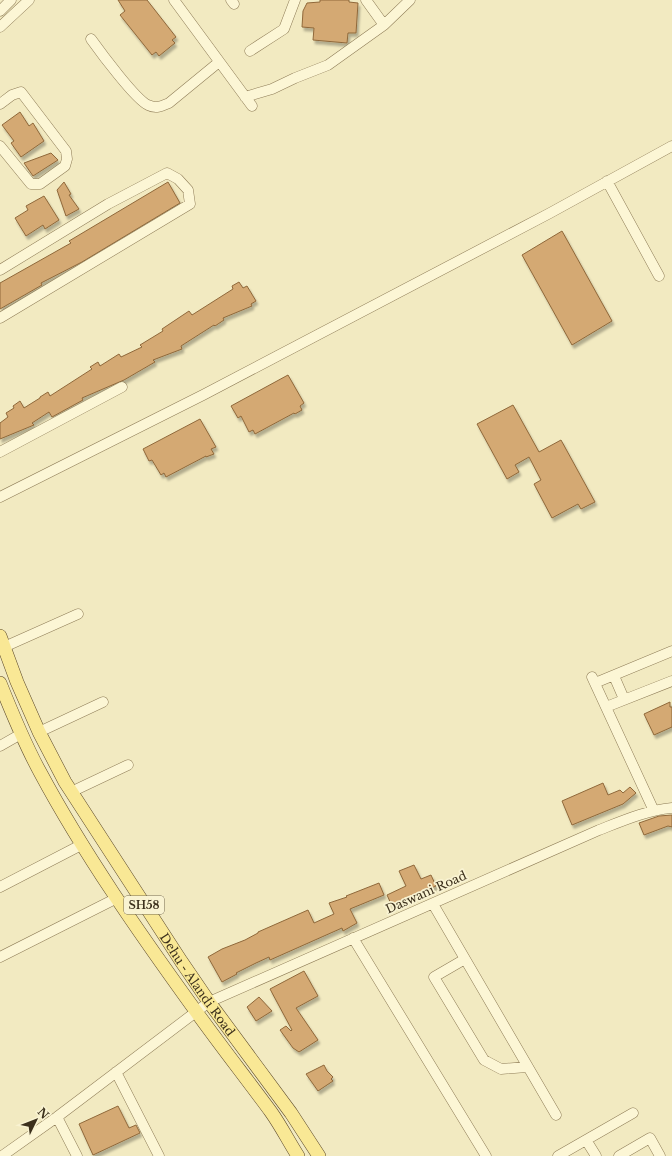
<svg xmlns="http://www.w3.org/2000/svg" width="672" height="1156" viewBox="0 0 672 1156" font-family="'Libre Baskerville',serif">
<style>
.building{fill:#d4a973;stroke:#8f683a;filter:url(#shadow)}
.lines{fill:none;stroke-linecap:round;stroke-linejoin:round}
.minor-casing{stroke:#8e7c57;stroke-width:11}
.major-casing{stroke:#5b482b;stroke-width:14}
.minor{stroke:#fcf6d5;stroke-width:10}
.major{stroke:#f9e895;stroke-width:13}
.labels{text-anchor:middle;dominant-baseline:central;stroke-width:3.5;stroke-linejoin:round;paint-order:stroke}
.shield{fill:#f9f3d2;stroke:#756a53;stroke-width:1}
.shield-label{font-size:11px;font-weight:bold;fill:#3c301c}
.street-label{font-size:12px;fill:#3c301c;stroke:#f9f3d2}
</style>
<defs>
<filter id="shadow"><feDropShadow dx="2" dy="3.5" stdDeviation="1" flood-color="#0004"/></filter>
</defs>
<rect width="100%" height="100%" fill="#f2eac1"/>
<path class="building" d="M 118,0 L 147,0 L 176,37 L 172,40 L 175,43 L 159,56 L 156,52 L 152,55 L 120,15 L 125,11 Z
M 320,0 L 349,0 L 349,2 L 358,3 L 356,33 L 348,33 L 347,43 L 313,40 L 314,28 L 302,27 L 303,11 L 307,3 L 320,2 Z
M 20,112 L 29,126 L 33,123 L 44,141 L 21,157 L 11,143 L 14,141 L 2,125 Z
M 51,153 L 58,160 L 33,176 L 24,163 Z
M 64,182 L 71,194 L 69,195 L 79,209 L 66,216 L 57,190 Z
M 168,182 L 180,203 L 82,262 L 41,283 L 42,285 L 0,309 L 0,283 L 71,243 L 69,241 Z
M 44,196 L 59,220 L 45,229 L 43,225 L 26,236 L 15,218 L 28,210 L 26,206 Z
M 562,231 L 612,321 L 572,345 L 522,255 Z
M 239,282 L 243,288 L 247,286 L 256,301 L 251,304 L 252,306 L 223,318 L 224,320 L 215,326 L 214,325 L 181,346 L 182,349 L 153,360 L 155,362 L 124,380 L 82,398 L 83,400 L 52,417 L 49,412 L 32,423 L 34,425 L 0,439 L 0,423 L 8,417 L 6,413 L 14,408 L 13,406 L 20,401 L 24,408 L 40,398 L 40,397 L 48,392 L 50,396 L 92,369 L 90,367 L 98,362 L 100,366 L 119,354 L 121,357 L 142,347 L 140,345 L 163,331 L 162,329 L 189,311 L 192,315 L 233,289 L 232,286 Z
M 288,375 L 304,403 L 300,406 L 302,410 L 295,414 L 294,413 L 255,434 L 253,430 L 249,432 L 241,416 L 238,418 L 231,406 Z
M 513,405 L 539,452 L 561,440 L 595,502 L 581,509 L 578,504 L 552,518 L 534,484 L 541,480 L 529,457 L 515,465 L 519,472 L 507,479 L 477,424 Z
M 200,419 L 216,447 L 211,449 L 214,454 L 206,457 L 206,456 L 166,477 L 164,473 L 161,475 L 152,460 L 149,461 L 143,449 Z
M 670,702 L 670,707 L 672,707 L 672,727 L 654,735 L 644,714 Z
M 603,783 L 608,795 L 620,790 L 623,793 L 630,787 L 636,793 L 623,804 L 572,825 L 562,801 Z
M 672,815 L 672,827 L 668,826 L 644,835 L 639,823 L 659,816 Z
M 414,865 L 421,879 L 431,875 L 436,886 L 392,906 L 387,895 L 406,886 L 399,871 Z
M 379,883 L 384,895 L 350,909 L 357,923 L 343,931 L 342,928 L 270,960 L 269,957 L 256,963 L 236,973 L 237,974 L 222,982 L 208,957 L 222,949 L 245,940 L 258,933 L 258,932 L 308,910 L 314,923 L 334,914 L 329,903 L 347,897 L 346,896 Z
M 304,971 L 318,996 L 296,1008 L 318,1040 L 299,1052 L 293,1048 L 280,1030 L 286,1026 L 291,1031 L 292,1030 L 270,989 Z
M 259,997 L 272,1011 L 256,1021 L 247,1007 Z
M 324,1065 L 327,1071 L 333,1077 L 331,1079 L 333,1081 L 318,1091 L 306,1074 Z
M 118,1106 L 129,1128 L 136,1125 L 140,1133 L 93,1155 L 79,1124 Z"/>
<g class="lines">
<g class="minor-casing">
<path id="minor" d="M 174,0 L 252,106
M 231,0 L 234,4
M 366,0 L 384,25
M 0,11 L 11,0
M 0,27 L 29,0
M 91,39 C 101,53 136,100 148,105 C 156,109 162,106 169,103 L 219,62
M 250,51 L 284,29 L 295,0
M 245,97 L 272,89 L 295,78 L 328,65 L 384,25 L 410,0
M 0,104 L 12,95 L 21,92 L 66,151 L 67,159 L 65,166 L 40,184 L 31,184 L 0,146
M 607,181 L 659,276
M 0,270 L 108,204 L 167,173 L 178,179 L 188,190 L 190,204 L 0,318
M 0,452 L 122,387
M 0,497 L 203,395 L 550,213 L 672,146
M 4,647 L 78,614
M 614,676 L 624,699
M 592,677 L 654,811
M 595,683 L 672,651
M 606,707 L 672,681
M 39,732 L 103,702
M 0,746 L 21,734
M 71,792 L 128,765
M 0,887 L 83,844
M 433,904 L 556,1115
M 353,938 L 486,1156
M 0,957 L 117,898
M 465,959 L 434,977 L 484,1060 L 501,1069 L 527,1067
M 116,1072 L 159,1156
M 57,1117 L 77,1156
M 586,1140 L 596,1156
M 2,1156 L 57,1117 L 209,1002 L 599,830 C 622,821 647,810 672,808
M 558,1156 L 633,1113
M 619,1156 L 650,1138 L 660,1156"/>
</g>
<g class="major-casing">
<g id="major">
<path id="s1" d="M 0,636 L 17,682 L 39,732 L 65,782 L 181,961 L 209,1002 L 291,1113 L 319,1156"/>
<path d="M 0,683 C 12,713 24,743 40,772 C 84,854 140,934 195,1010 C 220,1045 246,1078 271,1112 C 281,1126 289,1142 298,1156"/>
</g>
</g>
<use href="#minor" class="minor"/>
<use href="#major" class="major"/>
</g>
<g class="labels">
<rect class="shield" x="124" y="896" width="40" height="18" rx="3"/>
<g class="shield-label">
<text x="144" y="905">SH58</text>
</g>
<g class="street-label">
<text transform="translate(426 892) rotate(-24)">Daswani Road</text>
<text stroke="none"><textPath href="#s1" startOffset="402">Dehu - Alandi Road</textPath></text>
</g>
</g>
<g transform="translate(36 1120) rotate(47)" stroke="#f9f3d2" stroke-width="3" paint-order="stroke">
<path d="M0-3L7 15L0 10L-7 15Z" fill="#3c301c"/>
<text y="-6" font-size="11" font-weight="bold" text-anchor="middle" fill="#3c301c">N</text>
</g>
</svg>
